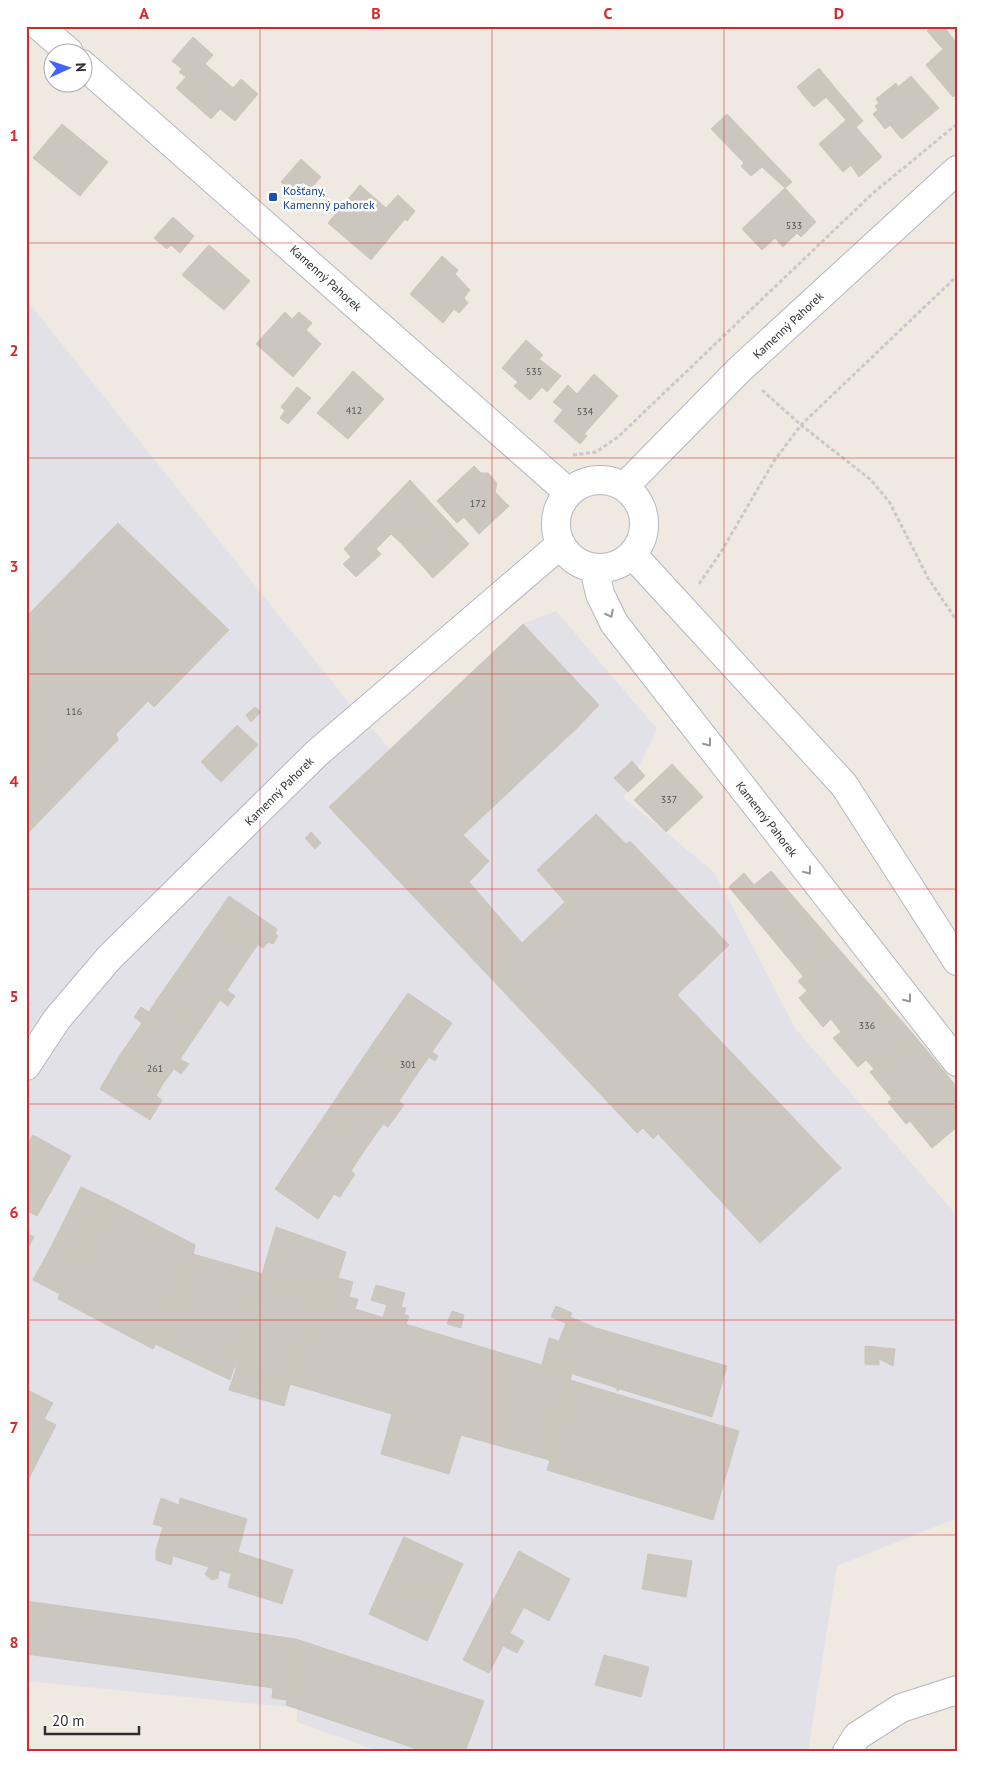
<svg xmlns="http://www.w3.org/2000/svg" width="983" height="1778" viewBox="0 0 983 1778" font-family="'PT Sans',sans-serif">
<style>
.industrial{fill:#e3e1e8}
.building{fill:#cbc7bf;stroke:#cbc5ba}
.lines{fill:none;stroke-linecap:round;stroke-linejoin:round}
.minor-casing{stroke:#b4b7c1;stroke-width:30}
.path{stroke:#c9c9c9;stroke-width:3;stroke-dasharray:4 2.5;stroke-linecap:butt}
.minor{stroke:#fff;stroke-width:28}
.oneway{stroke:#969696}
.grid{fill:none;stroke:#d62828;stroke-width:1;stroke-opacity:0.55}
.transit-dot{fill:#1a4fb4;stroke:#fff;stroke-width:2}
.labels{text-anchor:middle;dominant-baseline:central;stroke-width:5;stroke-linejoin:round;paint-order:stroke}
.number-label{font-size:10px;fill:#555452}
.transit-label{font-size:12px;fill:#164399;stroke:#fff;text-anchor:start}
.street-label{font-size:12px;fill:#2e2e2e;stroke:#fff}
.neatline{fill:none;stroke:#d62828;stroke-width:2}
.grid-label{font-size:16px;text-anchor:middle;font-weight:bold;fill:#d62828}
</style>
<rect width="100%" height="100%" fill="#efe9e1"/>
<path class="industrial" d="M 26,299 L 354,709 L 390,749 L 523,624 L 556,611 L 657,729 L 624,798 L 714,872 L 795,1028 L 957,1216 L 957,1518 L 837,1566 L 808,1752 L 381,1752 L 297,1722 L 297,1708 L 26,1681 Z"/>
<path class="building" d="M 932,26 L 943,26 L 957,43 L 957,94 L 953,97 L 926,65 L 943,49 L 927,31 Z
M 193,37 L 213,55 L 205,64 L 218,75 L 193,103 L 176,88 L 186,77 L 179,72 L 182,69 L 172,61 Z
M 819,68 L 827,78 L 805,97 L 797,87 Z
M 218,75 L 233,88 L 241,79 L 258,94 L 235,121 L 220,109 L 211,119 L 193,103 Z
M 911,76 L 939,108 L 902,139 L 890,125 L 885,129 L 873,114 L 878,110 L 875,106 L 879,103 L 876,99 L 896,83 L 898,87 Z
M 827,78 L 836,89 L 814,107 L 805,97 Z
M 836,89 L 863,121 L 856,127 L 882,157 L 859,177 L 851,165 L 843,172 L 819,144 L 846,120 L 826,97 Z
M 727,114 L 792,182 L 785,188 L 762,167 L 751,176 L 741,166 L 744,163 L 711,129 Z
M 62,124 L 108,162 L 80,196 L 33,158 Z
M 301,159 L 321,177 L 310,189 L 303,182 L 294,193 L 281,182 Z
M 360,185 L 386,208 L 398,195 L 415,211 L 407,221 L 405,219 L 371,260 L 328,223 Z
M 785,188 L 816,222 L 801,237 L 797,233 L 783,247 L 775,238 L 762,250 L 742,229 Z
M 173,217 L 194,236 L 180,253 L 171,245 L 167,249 L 154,238 Z
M 209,245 L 250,281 L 224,310 L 182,275 Z
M 442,256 L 458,270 L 455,274 L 470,290 L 464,298 L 468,303 L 459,313 L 454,309 L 443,323 L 410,294 Z
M 285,312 L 292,319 L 299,312 L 312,323 L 306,330 L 321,344 L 293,377 L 256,344 Z
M 526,340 L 543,355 L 539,359 L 561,376 L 547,392 L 542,387 L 530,400 L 514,386 L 518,382 L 502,368 Z
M 353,371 L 384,399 L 348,439 L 317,413 Z
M 594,374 L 618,396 L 584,434 L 587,436 L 580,444 L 554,421 L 563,410 L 553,402 L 568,385 L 577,394 Z
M 297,387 L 311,398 L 288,424 L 280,418 L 285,411 L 281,407 Z
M 474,466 L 481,473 L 488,473 L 497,483 L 495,492 L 509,506 L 479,534 L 464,517 L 457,523 L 437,501 Z
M 410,480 L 442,515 L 416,539 L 410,533 L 400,542 L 391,534 L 376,549 L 381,554 L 356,577 L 343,564 L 351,557 L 344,549 Z
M 442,515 L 469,544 L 433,578 L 400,542 L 410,533 L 416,539 Z
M 118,523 L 229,630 L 154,707 L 148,701 L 116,734 L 118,740 L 26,835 L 26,617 Z
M 523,624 L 599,705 L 576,729 L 463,835 L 489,861 L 469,882 L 522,943 L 565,902 L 537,870 L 596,814 L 626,844 L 630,841 L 729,945 L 677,995 L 841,1168 L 760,1243 L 658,1134 L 653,1139 L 643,1128 L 637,1133 L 329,807 Z
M 255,707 L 261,712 L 251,722 L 246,715 Z
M 237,725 L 258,745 L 221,782 L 201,762 Z
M 632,761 L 645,776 L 628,792 L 614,778 Z
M 672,764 L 703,797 L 666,832 L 634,800 Z
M 311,832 L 321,843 L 315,849 L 305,838 Z
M 771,871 L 837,947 L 803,976 L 729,887 L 744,873 L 754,885 Z
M 229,896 L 277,929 L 275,933 L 278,936 L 273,944 L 268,942 L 263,948 L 216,915 Z
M 216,915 L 258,944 L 227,990 L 235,996 L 228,1006 L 220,1000 L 201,1028 L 158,998 Z
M 837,947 L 914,1035 L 874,1069 L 866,1060 L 858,1067 L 833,1038 L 841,1032 L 831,1019 L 823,1027 L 799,998 L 807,991 L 798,981 Z
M 408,993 L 452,1023 L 432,1052 L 438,1056 L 435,1061 L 429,1057 L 415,1077 L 371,1046 Z
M 158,998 L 201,1028 L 180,1059 L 189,1064 L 181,1074 L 174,1069 L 162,1085 L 118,1058 L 142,1023 L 134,1017 L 141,1007 L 149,1012 Z
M 914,1035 L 957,1087 L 957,1127 L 932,1148 L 910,1121 L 906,1124 L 888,1102 L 892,1099 L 870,1072 Z
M 371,1046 L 415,1077 L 399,1101 L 404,1105 L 388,1127 L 383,1124 L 366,1148 L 323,1118 Z
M 118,1058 L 162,1085 L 156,1096 L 162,1100 L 150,1120 L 100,1089 Z
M 323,1118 L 366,1148 L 351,1171 L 355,1174 L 340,1197 L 334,1194 L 318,1219 L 275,1189 Z
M 33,1135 L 71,1156 L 37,1216 L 26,1210 L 26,1148 Z
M 81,1187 L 109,1200 L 77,1261 L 51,1247 Z
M 109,1200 L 195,1245 L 189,1278 L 153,1349 L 58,1299 L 60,1294 L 33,1280 L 51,1247 L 77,1261 Z
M 276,1227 L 346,1252 L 331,1302 L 260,1281 Z
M 26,1233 L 34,1237 L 26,1251 Z
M 193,1254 L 263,1274 L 230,1380 L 155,1344 L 189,1278 Z
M 338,1278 L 353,1282 L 349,1297 L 358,1299 L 355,1309 L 572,1374 L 546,1459 L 461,1435 L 449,1474 L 381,1454 L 392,1414 L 290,1384 L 316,1297 L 331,1302 Z
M 260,1281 L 316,1297 L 290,1384 L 235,1368 Z
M 376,1285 L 405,1293 L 401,1307 L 406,1308 L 404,1314 L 409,1316 L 406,1324 L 383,1317 L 387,1305 L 371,1300 Z
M 556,1306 L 572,1313 L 570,1317 L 596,1328 L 727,1366 L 712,1417 L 620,1389 L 617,1391 L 617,1388 L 542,1364 L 549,1338 L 559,1341 L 566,1323 L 551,1317 Z
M 452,1311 L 464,1315 L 461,1328 L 447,1324 Z
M 865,1346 L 895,1349 L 893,1366 L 879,1359 L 879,1365 L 865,1364 Z
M 236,1369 L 290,1384 L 284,1406 L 229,1390 Z
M 570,1380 L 739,1431 L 713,1520 L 547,1470 L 550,1461 L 546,1459 Z
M 26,1389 L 53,1403 L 44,1419 L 26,1410 Z
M 26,1410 L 56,1425 L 26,1484 Z
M 161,1498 L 179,1505 L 180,1498 L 247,1519 L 232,1574 L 219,1570 L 218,1578 L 212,1580 L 205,1574 L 209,1567 L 173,1556 L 171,1565 L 156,1560 L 156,1550 L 163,1527 L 153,1524 Z
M 404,1537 L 463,1564 L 445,1602 L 386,1576 Z
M 519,1551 L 570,1579 L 549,1621 L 497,1593 Z
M 237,1552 L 293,1570 L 282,1604 L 228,1587 Z
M 648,1554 L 692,1561 L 686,1597 L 642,1589 Z
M 386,1576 L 445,1602 L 427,1641 L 369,1614 Z
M 497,1593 L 524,1607 L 510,1633 L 524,1641 L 517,1653 L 503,1646 L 489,1673 L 463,1660 Z
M 26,1601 L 296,1639 L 286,1700 L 272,1698 L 273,1688 L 26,1654 Z
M 296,1639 L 484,1701 L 465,1752 L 426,1752 L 286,1705 Z
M 604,1655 L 649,1667 L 641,1697 L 595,1685 Z"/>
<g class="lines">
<g class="minor-casing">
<path id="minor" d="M 39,26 L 69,52
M 82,64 L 568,492
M556 524a44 44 0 1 1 88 0a44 44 0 1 1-88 0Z
M 624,487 L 739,370 L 957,170
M 632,554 L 844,785 L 957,961
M 594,568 L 600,594 L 614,623 L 957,1062
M 26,1066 L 57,1019 L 109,958 L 316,754 L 561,544
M 847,1752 L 857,1736 L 901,1708 L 957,1690"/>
</g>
<path class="path" d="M 762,390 L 801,425 L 871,480 L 890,503 L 928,578 L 957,621
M 573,455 L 596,452 L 618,437 L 873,193 L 957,124
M 699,584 L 721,552 L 774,461 L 801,425 L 957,276"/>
<use href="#minor" class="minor"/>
</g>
<defs><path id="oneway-chevron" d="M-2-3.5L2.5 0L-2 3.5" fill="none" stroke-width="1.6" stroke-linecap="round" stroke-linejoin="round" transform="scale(1.25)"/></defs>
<g class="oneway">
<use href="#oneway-chevron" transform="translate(610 614) rotate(63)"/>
<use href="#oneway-chevron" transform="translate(708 743) rotate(52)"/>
<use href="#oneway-chevron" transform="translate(808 871) rotate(52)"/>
<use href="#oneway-chevron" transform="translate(908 999) rotate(52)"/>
</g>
<path class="grid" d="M 260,26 L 260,1752M 492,26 L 492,1752M 724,26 L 724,1752M 26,243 L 957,243M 26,458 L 957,458M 26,674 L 957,674M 26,889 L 957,889M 26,1104 L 957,1104M 26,1320 L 957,1320M 26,1535 L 957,1535"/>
<rect class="transit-dot" x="268" y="192" width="10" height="10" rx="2.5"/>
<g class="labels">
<g class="number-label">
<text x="794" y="225">533</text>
<text x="534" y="371">535</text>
<text x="354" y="410">412</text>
<text x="585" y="411">534</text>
<text x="478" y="503">172</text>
<text x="74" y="711">116</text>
<text x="669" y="799">337</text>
<text x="867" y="1025">336</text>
<text x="408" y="1064">301</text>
<text x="155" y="1068">261</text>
</g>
<g class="transit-label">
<text x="283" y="190">Košťany,<tspan x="283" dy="14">Kamenný pahorek</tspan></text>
</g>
<g class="street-label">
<text transform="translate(326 278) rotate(42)">Kamenný Pahorek</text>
<text transform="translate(788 325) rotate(-43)">Kamenný Pahorek</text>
<text transform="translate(279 791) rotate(-45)">Kamenný Pahorek</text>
<text transform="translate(767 819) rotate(52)">Kamenný Pahorek</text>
</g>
</g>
<rect width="983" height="1778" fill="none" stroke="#ffffff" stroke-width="55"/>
<g transform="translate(68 68) rotate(87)"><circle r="24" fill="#ffffff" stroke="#ababab"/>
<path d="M0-4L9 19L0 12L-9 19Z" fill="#4264fb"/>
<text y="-8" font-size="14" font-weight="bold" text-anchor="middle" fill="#2e2e2e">N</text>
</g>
<path d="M45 1726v8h94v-8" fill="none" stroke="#2e2e2e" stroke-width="2.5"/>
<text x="52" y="1726" font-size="15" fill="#2e2e2e" stroke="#ffffff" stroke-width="4" paint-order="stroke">20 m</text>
<rect x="28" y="28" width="928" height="1722" class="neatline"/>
<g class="grid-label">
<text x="144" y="19">A</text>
<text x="376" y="19">B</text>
<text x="608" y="19">C</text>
<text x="839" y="19">D</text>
<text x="14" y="141">1</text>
<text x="14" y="356">2</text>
<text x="14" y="572">3</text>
<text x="14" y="787">4</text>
<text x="14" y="1002">5</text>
<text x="14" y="1218">6</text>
<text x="14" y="1433">7</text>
<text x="14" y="1648">8</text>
</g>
</svg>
